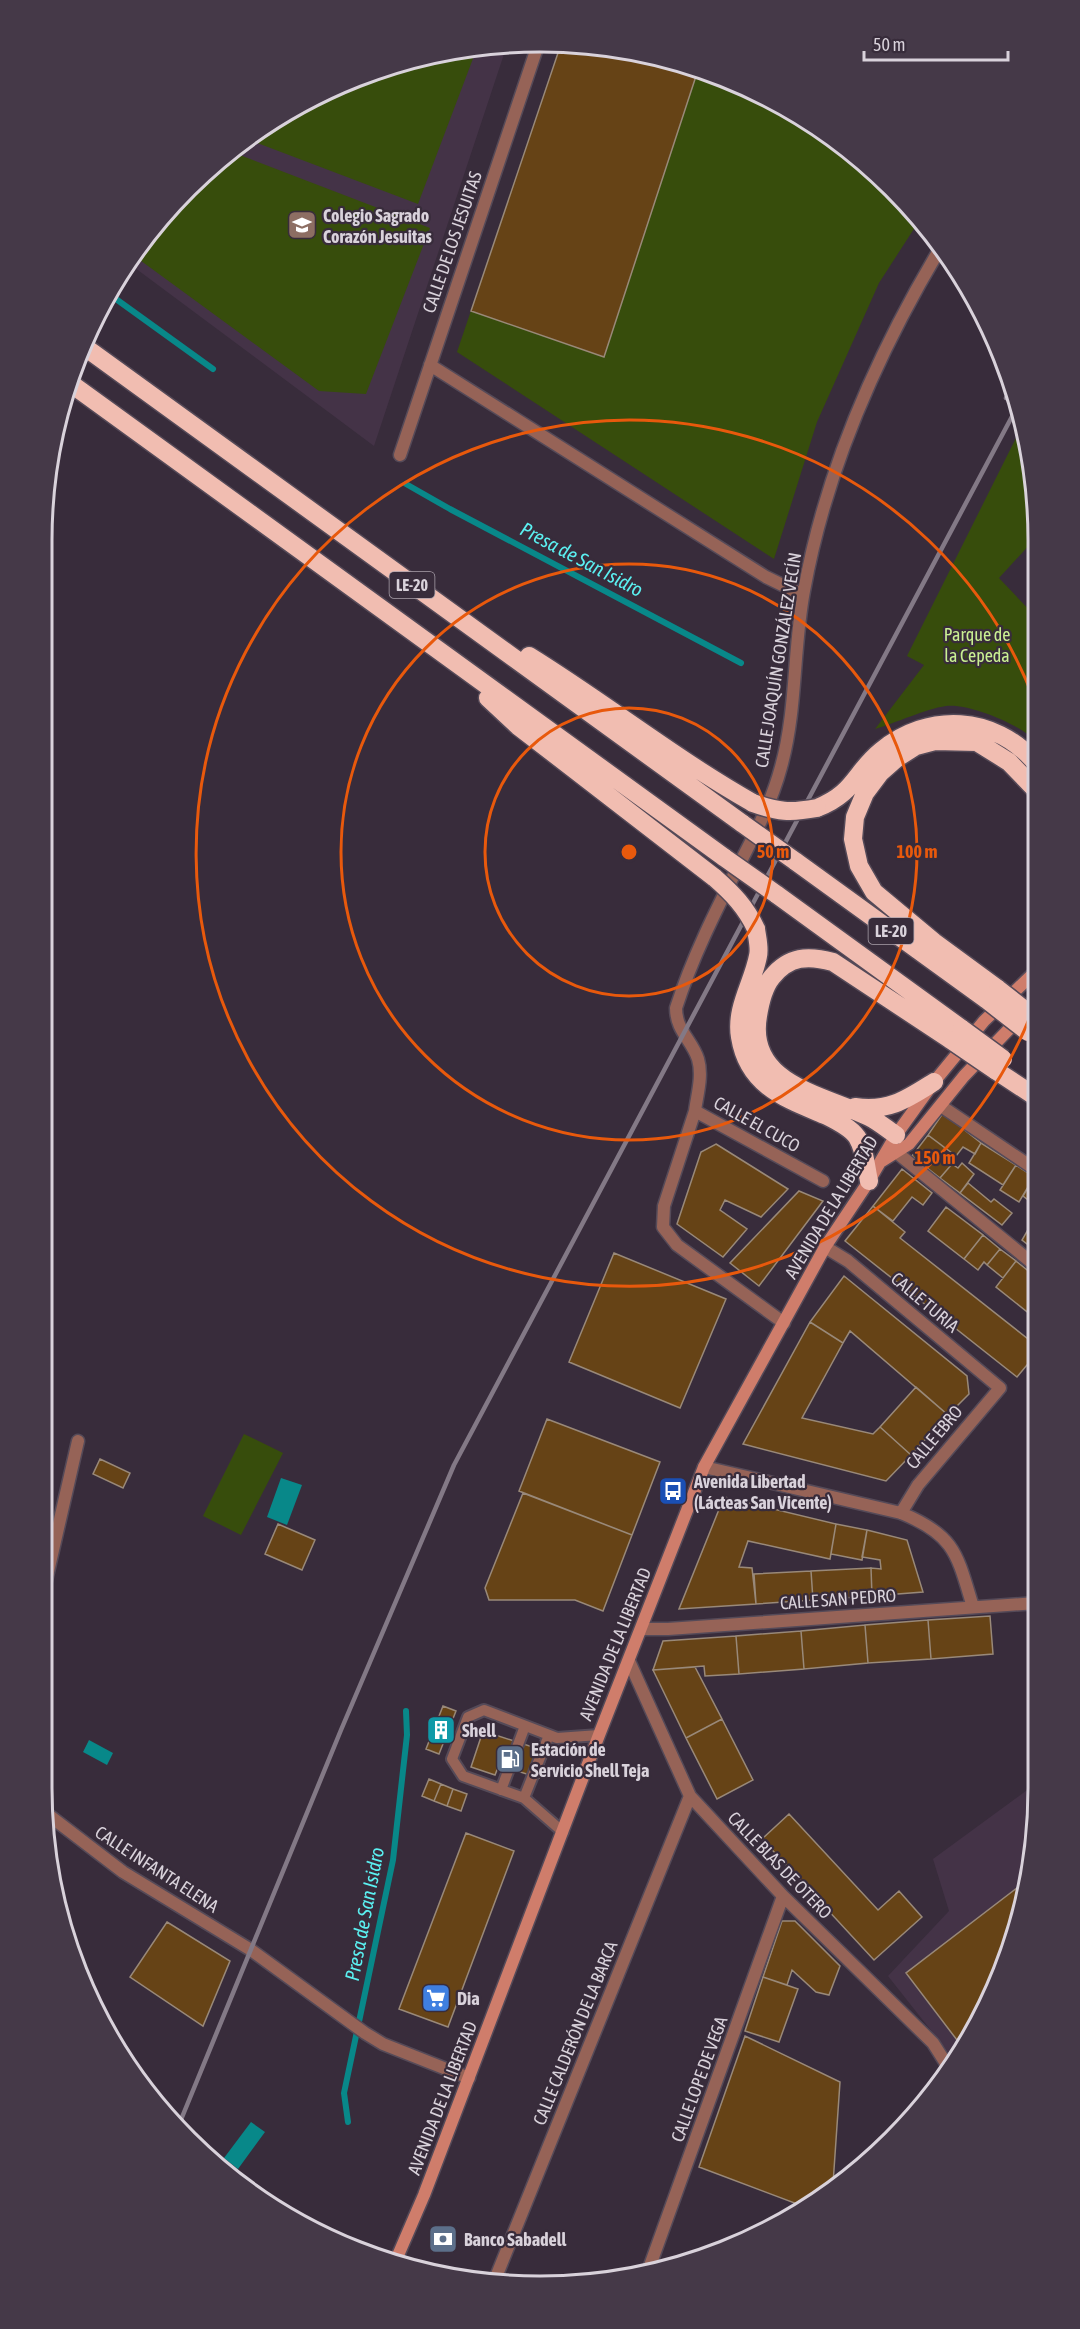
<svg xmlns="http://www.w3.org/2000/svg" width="1080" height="2329" viewBox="0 0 1080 2329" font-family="'Asap Condensed',sans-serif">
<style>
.built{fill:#443347}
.green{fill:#374d0c}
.water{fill:#088889}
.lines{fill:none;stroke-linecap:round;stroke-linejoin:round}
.stream{stroke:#088889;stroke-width:6}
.building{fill:#664316;stroke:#998979;stroke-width:1.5}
.lane-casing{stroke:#554a58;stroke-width:14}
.street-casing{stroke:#554a58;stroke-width:15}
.secondary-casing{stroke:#554a58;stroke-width:15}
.highway-casing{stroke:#554a58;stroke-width:21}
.lane{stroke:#966357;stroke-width:10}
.street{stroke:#966357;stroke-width:12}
.secondary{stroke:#cf7d6b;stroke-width:12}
.highway{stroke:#f1bdb1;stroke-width:18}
.rail{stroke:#837986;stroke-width:4.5}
.highway-bridge-casing{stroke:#554a58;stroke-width:21;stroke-linecap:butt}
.highway-bridge{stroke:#f1bdb1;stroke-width:18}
.ring{fill:none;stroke:#e8590c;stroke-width:3}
.labels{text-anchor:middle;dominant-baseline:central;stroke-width:4.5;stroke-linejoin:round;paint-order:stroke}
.shield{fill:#382c3b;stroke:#a9a0ab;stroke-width:1.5}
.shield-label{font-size:16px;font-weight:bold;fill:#d9d2db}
.poi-label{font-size:18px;font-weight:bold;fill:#d9d2db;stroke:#382c3b;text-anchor:start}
.street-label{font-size:18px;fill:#d9d2db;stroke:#382c3b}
.park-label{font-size:18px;fill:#caf093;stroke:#382c3b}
.water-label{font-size:20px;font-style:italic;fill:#5bf0f1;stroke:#382c3b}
.rim{fill:none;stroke:#d9d2db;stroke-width:3}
.centre{fill:#e8590c;stroke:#382c3b;stroke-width:3}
.ring-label{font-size:18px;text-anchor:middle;font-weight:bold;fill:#e8590c;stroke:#382c3b;stroke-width:4.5;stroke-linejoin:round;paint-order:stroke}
</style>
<rect width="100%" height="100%" fill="#382c3b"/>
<path class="built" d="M 507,45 L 374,446 L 127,262 L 188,188 L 263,126 L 349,80 L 443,52 Z
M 1038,1782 L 1028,1886 L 1000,1979 L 952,2057 L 888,1976 L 949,1911 L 933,1859 Z"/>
<path class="green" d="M 561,44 L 637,52 L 730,80 L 843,145 L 919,221 L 879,283 L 817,422 L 774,559 L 457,352 Z
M 477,48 L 418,204 L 247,139 L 263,126 L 349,80 L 443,52 Z
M 232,152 L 430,228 L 366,394 L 319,391 L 133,255 L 188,188 Z
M 1021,428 L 1034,475 L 1034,540 L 999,578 L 1034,615 L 1035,741 C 1020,724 968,703 946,706 C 925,709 896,723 875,729 L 924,665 L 907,656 Z
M 244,1434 L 283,1453 L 241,1535 L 203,1516 Z"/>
<path class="water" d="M 281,1478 L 302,1485 L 287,1525 L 267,1517 Z
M 89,1740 L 113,1753 L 107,1765 L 83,1752 Z
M 251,2122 L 265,2132 L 238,2169 L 224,2158 Z"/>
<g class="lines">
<path class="stream" d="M 109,294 L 213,369
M 406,484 L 450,509 L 741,663
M 348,2122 L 344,2093 L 393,1860 L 407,1735 L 406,1711"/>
</g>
<path class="building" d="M 561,44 L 637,52 L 698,70 L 604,357 L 471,311 Z
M 943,1113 L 981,1143 L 975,1154 L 963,1147 L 956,1156 L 928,1135 Z
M 928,1135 L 945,1148 L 941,1154 L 952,1164 L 940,1178 L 912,1156 Z
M 981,1143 L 1016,1165 L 1003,1185 L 969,1163 Z
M 716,1144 L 788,1189 L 761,1217 L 725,1200 L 720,1210 L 747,1229 L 723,1257 L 677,1224 L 701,1152 Z
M 962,1163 L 974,1174 L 960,1193 L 940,1178 L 952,1164 L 958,1168 Z
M 1016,1165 L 1034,1177 L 1019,1202 L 1000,1190 Z
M 902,1169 L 932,1193 L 923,1205 L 912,1197 L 893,1221 L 873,1206 Z
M 1034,1177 L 1036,1179 L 1036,1206 L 1023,1196 Z
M 968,1183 L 991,1202 L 994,1199 L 1012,1213 L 1002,1225 L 960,1193 Z
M 799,1191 L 823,1201 L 759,1286 L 730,1263 Z
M 873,1206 L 905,1232 L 900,1238 L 1037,1346 L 1037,1353 L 1017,1377 L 845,1241 Z
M 946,1207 L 983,1235 L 964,1259 L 928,1231 Z
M 1033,1221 L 1036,1223 L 1036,1251 L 1022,1240 Z
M 983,1235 L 1000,1249 L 987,1265 L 984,1262 L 978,1270 L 964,1259 Z
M 1000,1249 L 1016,1261 L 1003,1278 L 987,1265 Z
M 614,1253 L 726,1299 L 680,1408 L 569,1362 Z
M 1016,1261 L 1036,1277 L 1036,1319 L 996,1287 Z
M 844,1276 L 967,1376 L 969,1394 L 948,1415 L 850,1331 L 843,1343 L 810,1322 Z
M 810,1322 L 843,1343 L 802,1418 L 873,1434 L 880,1427 L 911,1455 L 886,1481 L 743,1444 Z
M 916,1387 L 948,1415 L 911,1455 L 880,1427 Z
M 547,1419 L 660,1462 L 632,1535 L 519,1491 Z
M 100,1459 L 130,1473 L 123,1488 L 93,1474 Z
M 523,1493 L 632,1535 L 603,1611 L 575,1600 L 489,1600 L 485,1588 Z
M 724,1497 L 836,1524 L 830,1559 L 748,1541 L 739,1567 L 752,1568 L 756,1604 L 679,1609 Z
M 278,1524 L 315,1540 L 302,1570 L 265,1554 Z
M 836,1524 L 867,1530 L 862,1560 L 831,1554 Z
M 867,1530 L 907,1540 L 923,1592 L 872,1596 L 871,1568 L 881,1569 L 880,1560 L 862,1557 Z
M 871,1568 L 872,1596 L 813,1600 L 811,1571 Z
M 811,1571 L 813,1600 L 756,1604 L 754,1574 Z
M 990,1616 L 993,1654 L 931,1659 L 928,1620 Z
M 928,1620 L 931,1659 L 868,1663 L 865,1625 Z
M 865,1625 L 868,1663 L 804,1669 L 801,1631 Z
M 801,1631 L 804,1669 L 739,1674 L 736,1636 Z
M 736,1636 L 739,1674 L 705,1676 L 704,1666 L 653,1670 L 663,1641 Z
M 695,1667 L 722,1719 L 686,1738 L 653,1670 Z
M 443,1706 L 456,1711 L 439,1754 L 426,1749 Z
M 722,1719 L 753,1780 L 717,1799 L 686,1738 Z
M 483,1731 L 548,1752 L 539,1778 L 499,1765 L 495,1775 L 471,1767 Z
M 429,1779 L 441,1784 L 434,1801 L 422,1796 Z
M 441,1784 L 453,1789 L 447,1806 L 434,1801 Z
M 453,1789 L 467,1794 L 461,1811 L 447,1806 Z
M 789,1814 L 878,1910 L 899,1891 L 922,1917 L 874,1960 L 762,1839 Z
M 466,1833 L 514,1851 L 448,2027 L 399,2009 Z
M 1026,1881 L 1028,1886 L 1000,1979 L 960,2044 L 906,1973 Z
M 782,1921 L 795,1921 L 840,1966 L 829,1995 L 816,1992 L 792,1970 L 787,1985 L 763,1977 Z
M 167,1922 L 230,1961 L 203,2026 L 130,1977 Z
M 763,1977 L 798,1989 L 779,2042 L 745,2031 Z
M 745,2036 L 840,2082 L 833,2184 L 805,2207 L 699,2167 Z"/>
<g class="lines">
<g class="lane-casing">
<path id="lane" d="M 501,1790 L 525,1726
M 524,1798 L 549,1735
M 563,1832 L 524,1798 L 463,1776 L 452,1759 L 468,1717 L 484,1710 L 557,1738 L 599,1735"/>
</g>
<g class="street-casing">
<path id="street" d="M 430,365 L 766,577 L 803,595
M 400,455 L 539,42
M 941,1106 L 1036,1170
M 695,1111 C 697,1095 703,1076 698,1059 C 692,1040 676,1031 676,1008 C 692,958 716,910 740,863 C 756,832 772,801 781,767 C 797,710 793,649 804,591 C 826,468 877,354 941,247
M 896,1152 L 1036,1266
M 825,1247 L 848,1261 L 1000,1388 L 918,1485 L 901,1513
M 784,1323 L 677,1245 L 663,1227 L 664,1206 L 695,1111 L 823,1181
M 704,1467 L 901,1513 C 955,1535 957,1554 973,1607
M 42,1598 L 78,1441
M 641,1629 L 668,1629 L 1037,1603
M 629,1661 L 690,1796 L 783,1896 L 933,2043 L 947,2065
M 46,1813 L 123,1872 L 251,1950 L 365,2033 L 383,2044 L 469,2078
M 647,2274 L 783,1896
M 494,2282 L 690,1796"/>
</g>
<g class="secondary-casing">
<path id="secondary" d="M 882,1161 L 909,1144 L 964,1076 L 1035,1002
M 396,2260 L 424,2195 L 599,1735 L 704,1467 L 825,1247 L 869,1181 L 896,1135 L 934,1082 L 984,1021 L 1035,972"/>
</g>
<g class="highway-casing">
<path id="highway" d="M 82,345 L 743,824
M 70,383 L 725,858
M 529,656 C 605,703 675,759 753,803
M 488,698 L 518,726 L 715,878
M 817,808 C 855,793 854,773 881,751 C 928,712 994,715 1035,762
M 795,861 L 987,1000
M 776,894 L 962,1029
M 756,929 C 757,937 760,948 758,956 C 753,983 735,1008 740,1037 C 748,1087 787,1099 827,1116 C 837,1121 851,1128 857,1137 C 865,1150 866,1167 869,1181
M 998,989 L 934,942 L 874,892 L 859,866 L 853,839 L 855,817 L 865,793 L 880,773 L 897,758 L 916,746 L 935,741 L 977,742 L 1009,762 L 1035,789
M 995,1070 L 1036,1097
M 855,1107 C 889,1112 907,1099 934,1082
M 896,1135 C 887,1129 879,1122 869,1117 C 824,1095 746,1084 758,1016 C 760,1003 763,988 772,977 C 789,956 808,955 833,962 L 951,1040"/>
</g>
<use href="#lane" class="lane"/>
<use href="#street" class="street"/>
<use href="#secondary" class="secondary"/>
<use href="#highway" class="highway"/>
<path class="rail" d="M 1006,398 L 1011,390
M 178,2127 L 341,1730 L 454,1465 L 1016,409"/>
<g class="highway-bridge-casing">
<path id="highway-bridge" d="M 753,803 C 778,812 790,813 817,808
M 743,824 L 795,861
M 725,858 L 776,894
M 715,878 C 732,893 746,907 756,929
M 998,989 L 1035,1018
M 987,1000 L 1028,1032
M 962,1029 L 1003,1059
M 951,1040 L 995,1070"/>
</g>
<use href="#highway-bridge" class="highway-bridge"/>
</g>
<g class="ring">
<circle cx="629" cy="852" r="144"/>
<circle cx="629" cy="852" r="288"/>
<path d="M1035 1004A433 433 0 1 1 1033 697"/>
</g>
<defs>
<g id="school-square" transform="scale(1.5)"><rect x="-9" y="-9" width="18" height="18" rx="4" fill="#8d6e63" stroke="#382c3b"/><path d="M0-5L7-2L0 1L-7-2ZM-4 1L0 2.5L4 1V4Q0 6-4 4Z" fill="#fff"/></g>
<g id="bus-square" transform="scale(1.5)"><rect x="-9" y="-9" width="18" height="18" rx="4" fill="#1a4fb4" stroke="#382c3b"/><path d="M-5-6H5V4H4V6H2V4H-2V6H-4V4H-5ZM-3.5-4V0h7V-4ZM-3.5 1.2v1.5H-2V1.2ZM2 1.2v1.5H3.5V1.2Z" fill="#fff"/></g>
<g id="building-square" transform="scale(1.5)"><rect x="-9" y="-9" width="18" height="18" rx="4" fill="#0f9aa8" stroke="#382c3b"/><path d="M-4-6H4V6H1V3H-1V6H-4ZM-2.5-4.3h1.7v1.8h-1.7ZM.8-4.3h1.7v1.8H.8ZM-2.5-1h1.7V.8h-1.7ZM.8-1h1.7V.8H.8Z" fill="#fff"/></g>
<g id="fuel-square" transform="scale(1.5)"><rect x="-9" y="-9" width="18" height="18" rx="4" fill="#5c6f8a" stroke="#382c3b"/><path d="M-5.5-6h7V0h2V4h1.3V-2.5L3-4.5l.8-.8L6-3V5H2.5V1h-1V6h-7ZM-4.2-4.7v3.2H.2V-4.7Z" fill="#fff"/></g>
<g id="supermarket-square" transform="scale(1.5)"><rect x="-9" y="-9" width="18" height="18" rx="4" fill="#3f7fe0" stroke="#382c3b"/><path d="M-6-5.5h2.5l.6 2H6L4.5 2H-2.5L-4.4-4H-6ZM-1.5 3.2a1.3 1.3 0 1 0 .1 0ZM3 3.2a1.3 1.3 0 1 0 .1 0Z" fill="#fff"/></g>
<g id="bank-square" transform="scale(1.5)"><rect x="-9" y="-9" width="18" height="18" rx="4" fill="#5c6f8a" stroke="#382c3b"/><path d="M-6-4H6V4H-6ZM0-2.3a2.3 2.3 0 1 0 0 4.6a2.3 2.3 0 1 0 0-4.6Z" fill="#fff"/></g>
</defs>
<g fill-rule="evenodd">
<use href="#school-square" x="302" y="225"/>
<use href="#bus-square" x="673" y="1491"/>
<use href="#building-square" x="441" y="1730"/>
<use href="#fuel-square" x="510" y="1759"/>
<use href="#supermarket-square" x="436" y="1998"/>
<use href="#bank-square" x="443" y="2239"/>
</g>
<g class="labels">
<g class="shield">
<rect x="389.5" y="572" width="45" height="26" rx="4.5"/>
<rect x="868.5" y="918" width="45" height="26" rx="4.5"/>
</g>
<g class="shield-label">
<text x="412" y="585">LE-20</text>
<text x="891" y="931">LE-20</text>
</g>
<g class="poi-label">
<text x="323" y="215">Colegio Sagrado<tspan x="323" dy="21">Corazón Jesuitas</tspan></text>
<text x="694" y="1481">Avenida Libertad<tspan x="694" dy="21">(Lácteas San Vicente)</tspan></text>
<text x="462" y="1730">Shell</text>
<text x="531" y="1749">Estación de<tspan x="531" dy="21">Servicio Shell Teja</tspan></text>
<text x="457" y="1998">Dia</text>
<text x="464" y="2239">Banco Sabadell</text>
</g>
<g class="street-label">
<text transform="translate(452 242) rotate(-71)">CALLE DE LOS JESUITAS</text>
<text transform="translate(778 660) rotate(-81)">CALLE JOAQUÍN GONZÁLEZ VECÍN</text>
<text transform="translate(757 1124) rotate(29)">CALLE EL CUCO</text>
<text transform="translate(831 1207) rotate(-59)">AVENIDA DE LA LIBERTAD</text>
<text transform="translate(925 1302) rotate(40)">CALLE TURIA</text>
<text transform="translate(934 1437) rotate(-50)">CALLE EBRO</text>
<text transform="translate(838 1599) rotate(-4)">CALLE SAN PEDRO</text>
<text transform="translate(615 1644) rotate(-68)">AVENIDA DE LA LIBERTAD</text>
<text transform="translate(780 1865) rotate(46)">CALLE BLAS DE OTERO</text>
<text transform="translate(157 1869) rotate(33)">CALLE INFANTA ELENA</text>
<text transform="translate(575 2033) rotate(-68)">CALLE CALDERÓN DE LA BARCA</text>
<text transform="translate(699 2079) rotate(-70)">CALLE LOPE DE VEGA</text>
<text transform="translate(442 2098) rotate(-69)">AVENIDA DE LA LIBERTAD</text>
</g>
<g class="park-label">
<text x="977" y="634">Parque de<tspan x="977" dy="21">la Cepeda</tspan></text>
</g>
<g class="water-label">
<text transform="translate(582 559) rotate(28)">Presa de San Isidro</text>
<text transform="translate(364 1914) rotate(-79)">Presa de San Isidro</text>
</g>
</g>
<path d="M0 0H1080V2329H0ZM540 52H540A488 488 0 0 1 1028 540V1788A488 488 0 0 1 540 2276H540A488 488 0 0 1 52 1788V540A488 488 0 0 1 540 52Z" fill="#453948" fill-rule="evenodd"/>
<path class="rim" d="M540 52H540A488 488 0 0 1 1028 540V1788A488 488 0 0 1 540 2276H540A488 488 0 0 1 52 1788V540A488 488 0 0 1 540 52Z"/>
<circle cx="629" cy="852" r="9" class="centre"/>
<g class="ring-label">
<text x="773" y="858">50 m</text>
<text x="917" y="858">100 m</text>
<text x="935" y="1164">150 m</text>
</g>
<path d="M864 51v9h144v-9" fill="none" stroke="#d9d2db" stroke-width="3"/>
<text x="873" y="51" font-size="18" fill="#d9d2db" stroke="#382c3b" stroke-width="4.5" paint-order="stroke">50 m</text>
</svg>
